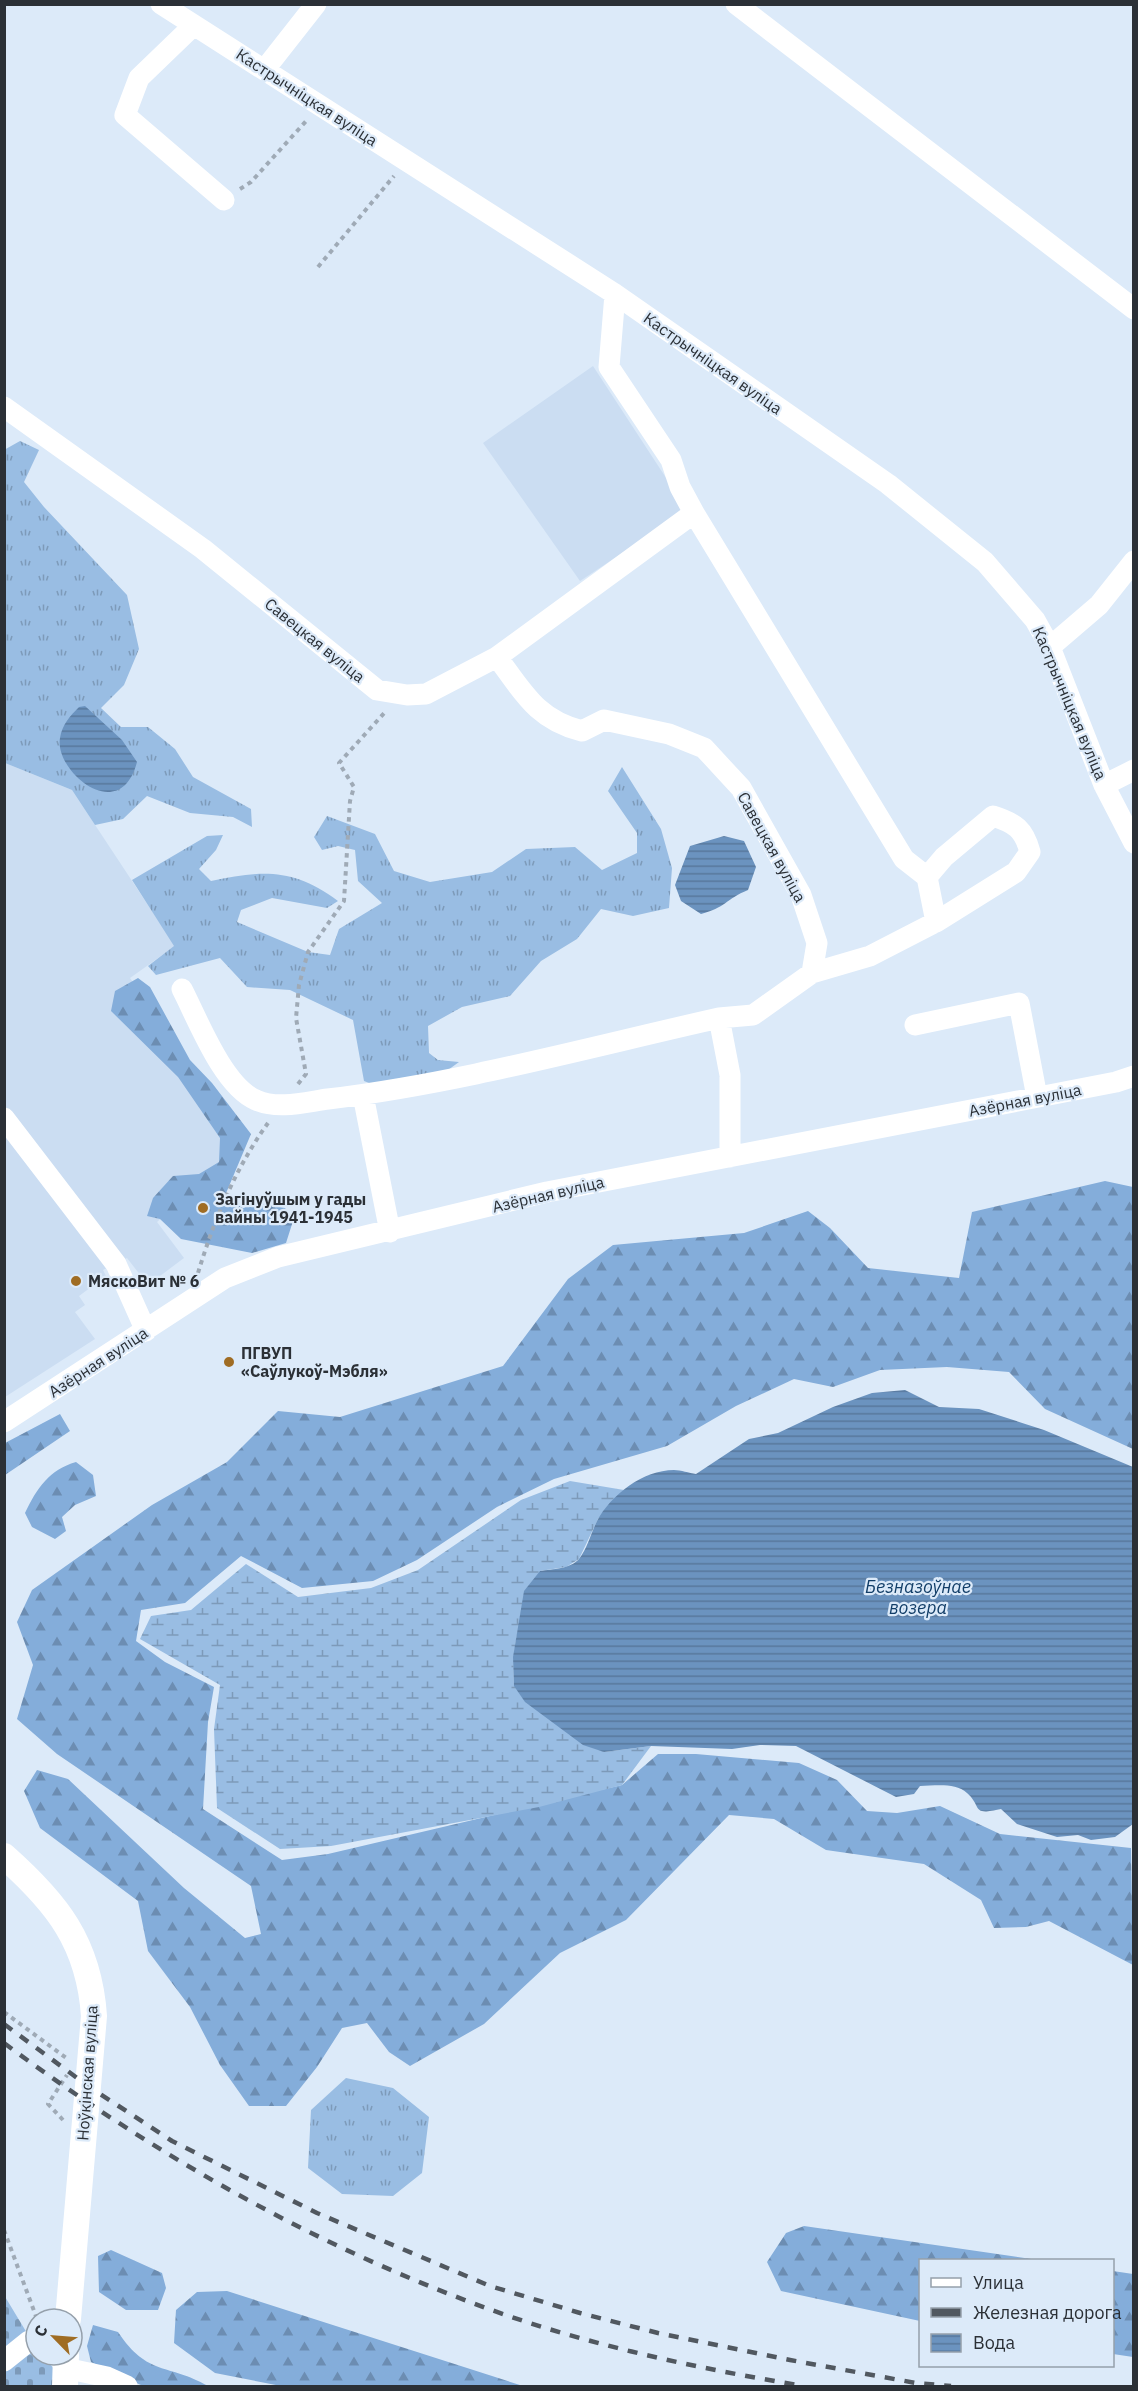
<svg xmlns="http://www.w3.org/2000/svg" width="1138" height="2391" viewBox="0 0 1138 2391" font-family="'IBM Plex Sans',sans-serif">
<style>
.built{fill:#cbddf2}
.grass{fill:url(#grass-tufts)}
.forest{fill:url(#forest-firs)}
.wetland{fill:url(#wetland-marsh)}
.cemetery{fill:url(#cemetery-stones)}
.water{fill:url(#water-rules)}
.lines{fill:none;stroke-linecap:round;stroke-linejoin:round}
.path{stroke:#9faab6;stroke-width:4;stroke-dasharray:4.5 4.5;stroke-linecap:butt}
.minor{stroke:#fff;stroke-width:21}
.major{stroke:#fff;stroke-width:26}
.rail{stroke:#515860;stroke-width:4.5;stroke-dasharray:10 10;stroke-linecap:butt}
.poi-dot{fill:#9f6c23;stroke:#dceaf9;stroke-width:2}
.labels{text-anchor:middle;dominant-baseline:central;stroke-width:4.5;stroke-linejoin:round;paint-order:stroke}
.street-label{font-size:16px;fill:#2b3036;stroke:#dceaf9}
.poi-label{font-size:16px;font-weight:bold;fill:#2b3036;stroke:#dceaf9;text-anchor:start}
.water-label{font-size:18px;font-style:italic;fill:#123e68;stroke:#dceaf9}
</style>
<defs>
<pattern id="grass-tufts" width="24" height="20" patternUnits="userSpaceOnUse" patternTransform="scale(1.5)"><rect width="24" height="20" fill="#99bde3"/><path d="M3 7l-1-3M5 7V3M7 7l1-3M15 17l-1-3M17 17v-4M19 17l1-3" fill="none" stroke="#7d9ab9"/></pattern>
<pattern id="forest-firs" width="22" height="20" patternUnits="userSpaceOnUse" patternTransform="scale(1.5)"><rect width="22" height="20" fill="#84adda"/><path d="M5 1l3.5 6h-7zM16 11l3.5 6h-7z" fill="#6c8db2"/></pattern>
<pattern id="wetland-marsh" width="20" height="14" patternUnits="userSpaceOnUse" patternTransform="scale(1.5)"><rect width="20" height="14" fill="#99bde3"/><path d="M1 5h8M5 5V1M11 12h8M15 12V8" fill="none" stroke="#7d9ab9"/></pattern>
<pattern id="cemetery-stones" width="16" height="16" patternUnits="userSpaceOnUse" patternTransform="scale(1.5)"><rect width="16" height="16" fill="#99bde3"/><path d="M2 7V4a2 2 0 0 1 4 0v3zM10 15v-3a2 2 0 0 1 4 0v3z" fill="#7d9ab9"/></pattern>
<pattern id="water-rules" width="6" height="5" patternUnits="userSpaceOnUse" patternTransform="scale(1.5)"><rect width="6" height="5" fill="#6b93bf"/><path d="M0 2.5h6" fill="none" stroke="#58789c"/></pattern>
</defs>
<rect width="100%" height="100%" fill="#dceaf9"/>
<path class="built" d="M 593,366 L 687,510 L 580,581 L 483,443 Z
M 5,763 L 72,790 L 175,946 L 130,978 L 238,1134 L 232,1153 L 157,1222 L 184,1258 L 148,1285 L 127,1258 L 103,1270 L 106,1276 L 79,1296 L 85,1305 L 75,1312 L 95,1339 L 5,1397 Z"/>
<path class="grass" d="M 20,441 L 39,450 L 24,482 L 44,507 L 127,595 L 139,649 L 124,685 L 101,708 L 121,727 L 148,727 L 175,749 L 193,777 L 251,809 L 252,827 L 233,817 L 190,813 L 147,796 L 123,819 L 95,825 L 72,790 L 5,763 L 4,450 Z
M 622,767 L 661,829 L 672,868 L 669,908 L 633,916 L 601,909 L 577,939 L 541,961 L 510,996 L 462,1007 L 428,1026 L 429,1053 L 438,1060 L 459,1062 L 437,1078 L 377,1086 L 364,1081 L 353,1020 L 290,990 L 247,987 L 220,958 L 156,975 L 148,966 L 174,946 L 132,880 L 207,836 L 223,835 L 216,850 L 199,869 L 211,881 C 262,870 294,868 338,901 L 327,908 L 272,898 L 241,910 L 237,922 L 308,952 L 330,955 L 339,929 L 382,903 L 358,881 L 355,850 L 338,846 L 322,850 L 314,837 L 327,816 L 375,834 L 394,871 L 430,882 L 492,872 L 526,849 L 575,847 L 602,870 L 637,853 L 637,833 L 608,791 Z
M 346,2078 L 393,2088 L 429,2117 L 422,2173 L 393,2196 L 342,2194 L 308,2168 L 311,2110 Z"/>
<path class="forest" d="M 138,978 L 150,987 L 190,1060 L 212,1083 L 251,1134 L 224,1198 L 243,1208 L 260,1203 L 285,1208 L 293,1221 L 286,1243 L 252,1253 L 181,1239 L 160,1219 L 147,1216 L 153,1198 L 173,1176 L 199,1174 L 219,1162 L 220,1138 L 178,1077 L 111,1011 L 115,991 Z
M 1105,1181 L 1133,1187 L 1133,1449 L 1045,1409 L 1009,1372 L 947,1367 L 880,1370 L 833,1387 L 794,1379 L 736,1406 L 667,1446 L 554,1479 L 497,1507 L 417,1560 L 373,1581 L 302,1588 L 241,1556 L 185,1603 L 141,1610 L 136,1641 L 165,1662 L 214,1687 L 208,1722 L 203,1809 L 282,1860 L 328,1854 L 622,1785 L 658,1754 L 696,1754 L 799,1763 L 837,1780 L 867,1811 L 897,1813 L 940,1806 L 1000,1834 L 1131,1848 L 1133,1965 L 1049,1921 L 1026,1927 L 994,1928 L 981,1900 L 924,1864 L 826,1850 L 774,1819 L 729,1815 L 626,1920 L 560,1953 L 484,2024 L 410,2066 L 389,2052 L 367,2023 L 342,2028 L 317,2067 L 286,2106 L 249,2106 L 220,2065 L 190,2007 L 148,1951 L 138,1901 L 40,1828 L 24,1791 L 37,1770 L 68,1779 L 184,1888 L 245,1938 L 261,1934 L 251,1886 L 57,1754 L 17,1719 L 33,1665 L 17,1622 L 32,1590 L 152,1505 L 227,1462 L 278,1411 L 340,1417 L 503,1366 L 568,1279 L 613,1245 L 744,1233 L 808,1211 L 830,1228 L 868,1268 L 959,1278 L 972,1212 Z
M 60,1414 L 70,1431 L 5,1475 L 5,1443 Z
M 76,1462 L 93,1475 L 96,1496 L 75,1505 L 62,1517 L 66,1531 L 55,1539 L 32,1527 L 25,1513 C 37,1488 49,1470 76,1462 Z
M 804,2226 L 1038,2260 L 920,2260 L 920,2321 L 781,2291 L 767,2262 L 786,2233 Z
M 111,2250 L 162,2273 L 166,2288 L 158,2310 L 126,2310 L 99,2292 L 98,2256 Z
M 1113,2271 L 1133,2274 L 1133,2357 L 1113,2354 Z
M 227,2291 L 523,2386 L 281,2386 L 215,2373 L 174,2343 L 176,2310 L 197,2292 Z
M 93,2325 L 118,2332 C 148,2377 168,2363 208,2386 L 143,2386 L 91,2362 L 87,2346 Z"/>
<path class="wetland" d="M 570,1481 L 624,1490 L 598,1519 L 579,1559 L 566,1567 L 540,1571 C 521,1616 512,1635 514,1685 L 604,1752 L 651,1746 L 622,1785 L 539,1807 L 331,1846 L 280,1849 L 217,1808 L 214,1729 L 220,1685 L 140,1639 L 151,1616 L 191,1610 L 246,1564 L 298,1597 L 371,1588 L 418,1570 L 521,1500 Z"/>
<path class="cemetery" d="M 4,2295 L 36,2348 L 36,2355 L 42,2355 L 55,2370 L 54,2386 L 5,2386 Z"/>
<path class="water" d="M 85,706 L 122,740 L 137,762 C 120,827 54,771 60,738 C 62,725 70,716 79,707 Z
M 724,836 L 744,841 L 756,867 L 748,890 C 726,899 725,908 701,914 L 681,901 L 675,885 L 690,846 Z
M 905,1390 L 939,1407 L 979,1409 L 1044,1430 L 1133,1467 L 1133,1824 L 1115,1837 L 1091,1840 L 1078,1835 L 1057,1837 L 1017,1824 L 1001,1809 C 970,1816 983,1807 967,1793 C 955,1782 934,1786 920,1786 L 914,1794 L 896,1797 L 796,1746 L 760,1745 L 732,1749 L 651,1746 L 604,1752 L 583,1745 L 525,1702 L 514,1686 L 513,1657 L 524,1591 L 540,1571 C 553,1569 570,1569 579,1559 C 587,1549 591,1533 597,1521 C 611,1495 643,1470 674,1470 C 681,1470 689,1473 696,1474 L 749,1439 L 778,1433 L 833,1407 L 872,1393 Z"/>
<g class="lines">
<path class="path" d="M 240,189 L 251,182 L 307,120
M 318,267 L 394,176
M 298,1084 L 306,1074 L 296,1018 L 299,985 L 308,952 L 344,901 L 350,801 L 354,787 L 339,763 L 386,711
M 198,1273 C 214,1220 235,1169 268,1123
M 4,2012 L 69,2060
M 63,2120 L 48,2104 L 67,2075
M 4,2230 L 37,2319"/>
<path class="minor" d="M 161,4 L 615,294 L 888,484 L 985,562 L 1035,620 L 1050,647 L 1104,785 L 1134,843
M 736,4 L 1134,309
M 194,25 L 139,78 L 125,115 L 224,200
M 265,69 L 316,4
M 4,407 L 203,549 L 377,690 L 407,695 L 426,694 L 497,657 C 523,692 537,720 582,731 L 604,720 L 669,734 L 704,748 L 741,788 L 801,895 L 817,943 L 812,973
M 1050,647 L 1099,605 L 1134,561
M 497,657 L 694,513
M 1104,785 L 1134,770
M 927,877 L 944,857 L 993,816 C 1015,823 1024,829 1030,852 L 1016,872 L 936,922
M 182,989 C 198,1020 223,1086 256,1100 C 278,1110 306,1102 328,1099 C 460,1083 590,1047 719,1018 L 753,1015 L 812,973 L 870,956 L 936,922 L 927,877 L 904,859 L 694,513 L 680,487 L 671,460 L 609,367 L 615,294
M 719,1018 L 730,1075 L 730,1157
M 915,1025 L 1019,1003 L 1037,1097
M 363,1095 L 390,1232
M 4,1118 L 116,1264 L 146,1331
M 4,1422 L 225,1278 L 278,1257 L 547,1192 L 1116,1082 L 1134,1076
M 4,2361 L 29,2341 L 36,2339
M 65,2368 L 107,2377 L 127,2386"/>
<path class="major" d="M 4,1856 C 57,1903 89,1943 94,2016 L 68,2319
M 65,2386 L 66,2355"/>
<path class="rail" d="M 4,2024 L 88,2086 L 172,2141 L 317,2213 L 490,2286 L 580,2313 L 658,2333 L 790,2360 L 916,2383 L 951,2386
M 4,2043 C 148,2150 302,2239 470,2302 C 577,2343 691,2367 803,2386"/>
</g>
<g class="poi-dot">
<circle cx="203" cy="1208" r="6"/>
<circle cx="76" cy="1281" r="6"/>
<circle cx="229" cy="1362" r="6"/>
</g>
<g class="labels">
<g class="street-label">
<text transform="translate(307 97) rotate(33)">Кастрычніцкая вуліца</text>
<text transform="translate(713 363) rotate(35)">Кастрычніцкая вуліца</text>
<text transform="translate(315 640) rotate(39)">Савецкая вуліца</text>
<text transform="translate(1070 703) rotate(67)">Кастрычніцкая вуліца</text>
<text transform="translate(772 847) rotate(61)">Савецкая вуліца</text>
<text transform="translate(1025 1100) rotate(-11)">Азёрная вуліца</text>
<text transform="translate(548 1194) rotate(-13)">Азёрная вуліца</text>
<text transform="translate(98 1362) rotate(-33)">Азёрная вуліца</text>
<text transform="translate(87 2073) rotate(-86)">Ноўкінская вуліца</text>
</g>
<g class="poi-label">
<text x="215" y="1199">Загінуўшым у гады<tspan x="215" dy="18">вайны 1941-1945</tspan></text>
<text x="88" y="1281">МяскоВит № 6</text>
<text x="241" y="1353">ПГВУП<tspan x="241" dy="18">«Саўлукоў-Мэбля»</tspan></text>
</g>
<g class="water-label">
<text x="918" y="1586">Безназоўнае<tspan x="918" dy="21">возера</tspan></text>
</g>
</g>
<rect width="1138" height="2391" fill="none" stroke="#2b3036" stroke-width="12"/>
<rect x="919" y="2259" width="195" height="108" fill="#dceaf9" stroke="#95a0ab" stroke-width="1.5"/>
<rect x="931" y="2278" width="30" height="9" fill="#ffffff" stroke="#95a0ab" stroke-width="1.5"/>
<text x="973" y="2289" font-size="18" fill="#2b3036">Улица</text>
<rect x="931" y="2308" width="30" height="9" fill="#515860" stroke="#95a0ab" stroke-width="1.5"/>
<text x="973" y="2319" font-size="18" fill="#2b3036">Железная дорога</text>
<rect x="931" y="2334" width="30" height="18" fill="url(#water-rules)" stroke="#95a0ab" stroke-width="1.5"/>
<text x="973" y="2349" font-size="18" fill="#2b3036">Вода</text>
<g transform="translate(54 2337) rotate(295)"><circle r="28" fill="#dceaf9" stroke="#95a0ab" stroke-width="1.5"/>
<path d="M0-4.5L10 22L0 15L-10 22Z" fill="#9f6c23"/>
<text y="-9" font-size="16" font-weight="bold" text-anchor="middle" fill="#2b3036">С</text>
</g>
</svg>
